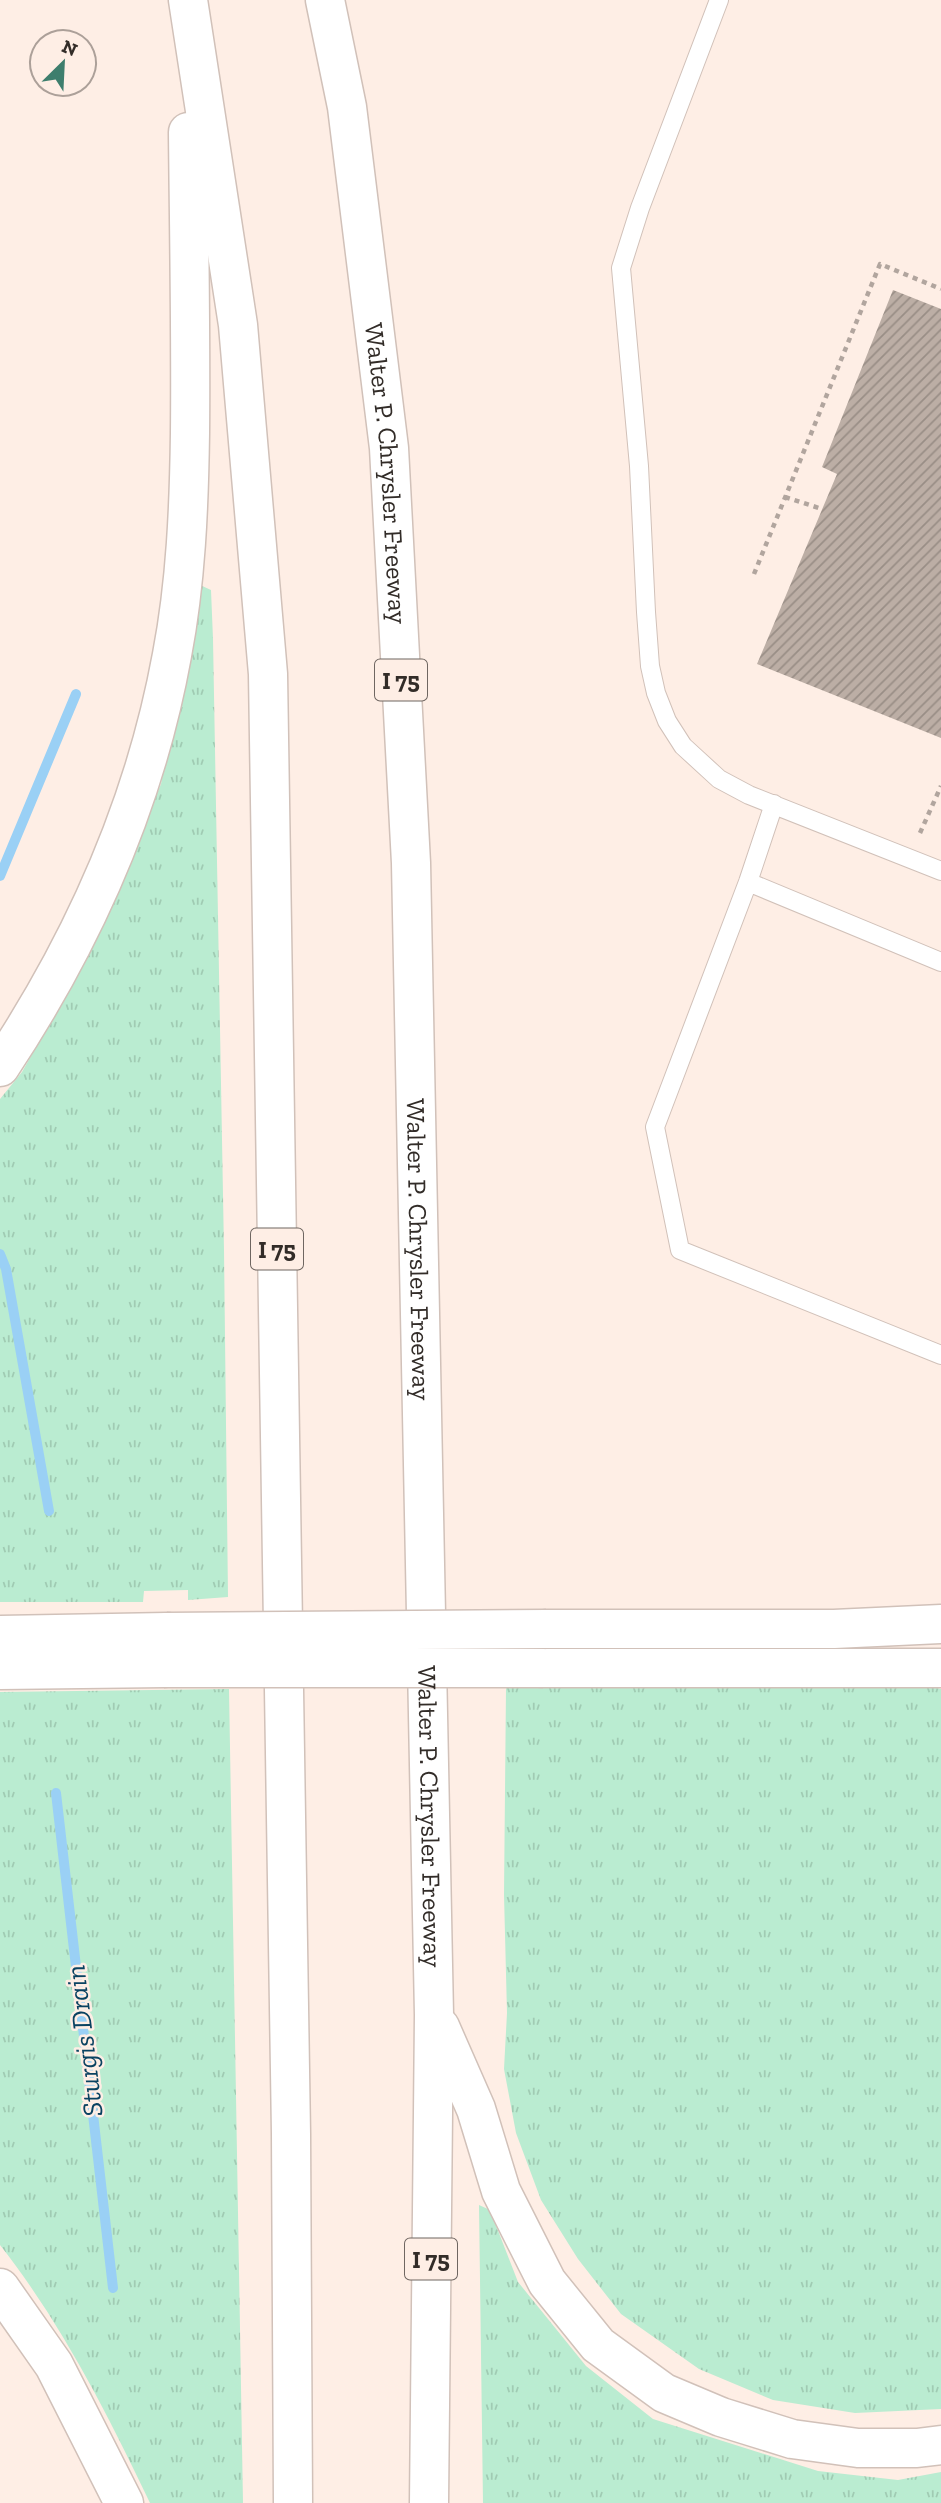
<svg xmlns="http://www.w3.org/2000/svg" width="941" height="2503" viewBox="0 0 941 2503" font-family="'Zilla Slab',serif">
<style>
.grass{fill:url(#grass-tufts)}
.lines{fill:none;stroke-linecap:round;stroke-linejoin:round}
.stream{stroke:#9ad0f5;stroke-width:10}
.building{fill:url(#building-hatch)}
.service-casing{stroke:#d1c1b9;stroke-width:20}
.motorway-casing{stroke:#d1c1b9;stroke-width:41}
.path{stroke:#b1a59e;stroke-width:4.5;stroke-dasharray:5 5;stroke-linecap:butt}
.service{stroke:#fff;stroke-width:18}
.motorway{stroke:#fff;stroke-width:38}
.motorway-bridge-casing{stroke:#d1c1b9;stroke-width:41;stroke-linecap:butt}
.motorway-bridge{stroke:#fff;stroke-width:38}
.labels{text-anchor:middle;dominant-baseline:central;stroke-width:5;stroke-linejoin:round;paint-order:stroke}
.shield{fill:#feeee5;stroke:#6f6661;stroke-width:2}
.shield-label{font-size:24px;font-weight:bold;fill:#322c28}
.street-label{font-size:26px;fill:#322c28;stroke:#feeee5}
.water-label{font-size:28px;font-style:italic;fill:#094261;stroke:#feeee5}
</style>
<defs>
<pattern id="grass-tufts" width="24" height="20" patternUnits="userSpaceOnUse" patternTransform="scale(1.75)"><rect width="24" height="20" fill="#baecd1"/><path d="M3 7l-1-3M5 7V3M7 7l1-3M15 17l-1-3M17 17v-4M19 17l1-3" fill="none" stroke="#a0cbb3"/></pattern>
<pattern id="building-hatch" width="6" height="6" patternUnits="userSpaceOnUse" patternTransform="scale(1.75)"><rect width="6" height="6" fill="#bcaea5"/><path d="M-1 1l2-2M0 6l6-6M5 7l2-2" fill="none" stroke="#998e86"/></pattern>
</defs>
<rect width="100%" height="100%" fill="#feeee5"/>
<path class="grass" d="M 200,585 L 211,590 L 213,639 L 224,1250 L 228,1597 L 188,1600 L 188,1590 L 144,1591 L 143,1602 L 0,1602 L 0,1099 L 22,1072 L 96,940 L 161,784 Z
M 923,1685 L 941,1689 L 941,2409 L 855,2413 L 773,2400 L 699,2369 L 621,2314 L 578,2259 L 541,2200 L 516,2133 L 504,2069 L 507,2013 L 504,1895 L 506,1688 Z
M 229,1689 L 243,2503 L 150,2503 C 107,2413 62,2324 0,2245 L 0,1692 Z
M 479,2205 L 490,2210 L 518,2282 L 586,2366 L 653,2419 L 818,2471 L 898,2480 L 941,2472 L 941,2503 L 483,2503 Z"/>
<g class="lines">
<path class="stream" d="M 0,876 L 76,694
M 0,1254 L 6,1269 L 49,1511
M 56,1793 L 113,2288"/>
</g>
<path class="building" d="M 893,290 L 941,309 L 941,738 L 757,664 L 837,474 L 822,467 Z"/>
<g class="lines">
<g class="service-casing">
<path id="service" d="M 719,0 L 640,208 L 621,268 L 639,466 L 646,612 L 650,666 L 656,693 L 667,721 L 683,746 L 719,779 L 749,795 L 941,871
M 774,804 L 748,882 L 655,1127 L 680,1250 L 941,1355
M 748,882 L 941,962"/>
</g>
<g class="motorway-casing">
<g id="motorway">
<path d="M 188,0 L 238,325 L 268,674 L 291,2134 L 293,2503"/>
<path id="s1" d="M 325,0 L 347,107 L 389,448 L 411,863 L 434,2015 L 429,2503"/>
<path d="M 0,1067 C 83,942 145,803 172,655 C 186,582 189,507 190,433 C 191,333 189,232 188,132"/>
<path d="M 546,1629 L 834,1629 L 941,1624"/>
<path d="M 0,1635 L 167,1632"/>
<path d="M 543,1668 L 941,1668"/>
<path d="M 0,1670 L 164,1668"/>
<path d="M 440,2027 L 476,2109 L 501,2191 L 547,2282 L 598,2345 L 664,2393 L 721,2417 L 792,2439 L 858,2448 L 917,2448 L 941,2445"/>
<path d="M 0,2288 L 54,2365 L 124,2503"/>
</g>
</g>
<path class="path" d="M 785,497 L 822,509
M 754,574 L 880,264 L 941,289
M 920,833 L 941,786"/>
<use href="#service" class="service"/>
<use href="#motorway" class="motorway"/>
<g class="motorway-bridge-casing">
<path id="motorway-bridge" d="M 167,1632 L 546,1629
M 164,1668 L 543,1668"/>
</g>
<use href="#motorway-bridge" class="motorway-bridge"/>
</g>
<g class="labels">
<g class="shield">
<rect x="375" y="659.5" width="52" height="41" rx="5"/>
<rect x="251" y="1228.5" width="52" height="41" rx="5"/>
<rect x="405" y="2238.5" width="52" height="41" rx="5"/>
</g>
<g class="shield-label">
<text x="401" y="680">I 75</text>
<text x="277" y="1249">I 75</text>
<text x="431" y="2259">I 75</text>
</g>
<g class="street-label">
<text stroke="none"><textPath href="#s1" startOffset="478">Walter P. Chrysler Freeway</textPath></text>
<text stroke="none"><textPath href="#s1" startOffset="1255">Walter P. Chrysler Freeway</textPath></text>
<text stroke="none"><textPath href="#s1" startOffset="1822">Walter P. Chrysler Freeway</textPath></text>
</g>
<g class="water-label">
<text transform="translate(84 2041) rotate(-97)">Sturgis Drain</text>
</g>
</g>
<g transform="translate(63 63) rotate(24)"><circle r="33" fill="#feeee5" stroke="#aca099" stroke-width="2"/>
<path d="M0-5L12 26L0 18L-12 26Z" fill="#3e7e6d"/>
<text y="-10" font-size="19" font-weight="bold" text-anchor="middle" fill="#322c28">N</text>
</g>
</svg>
